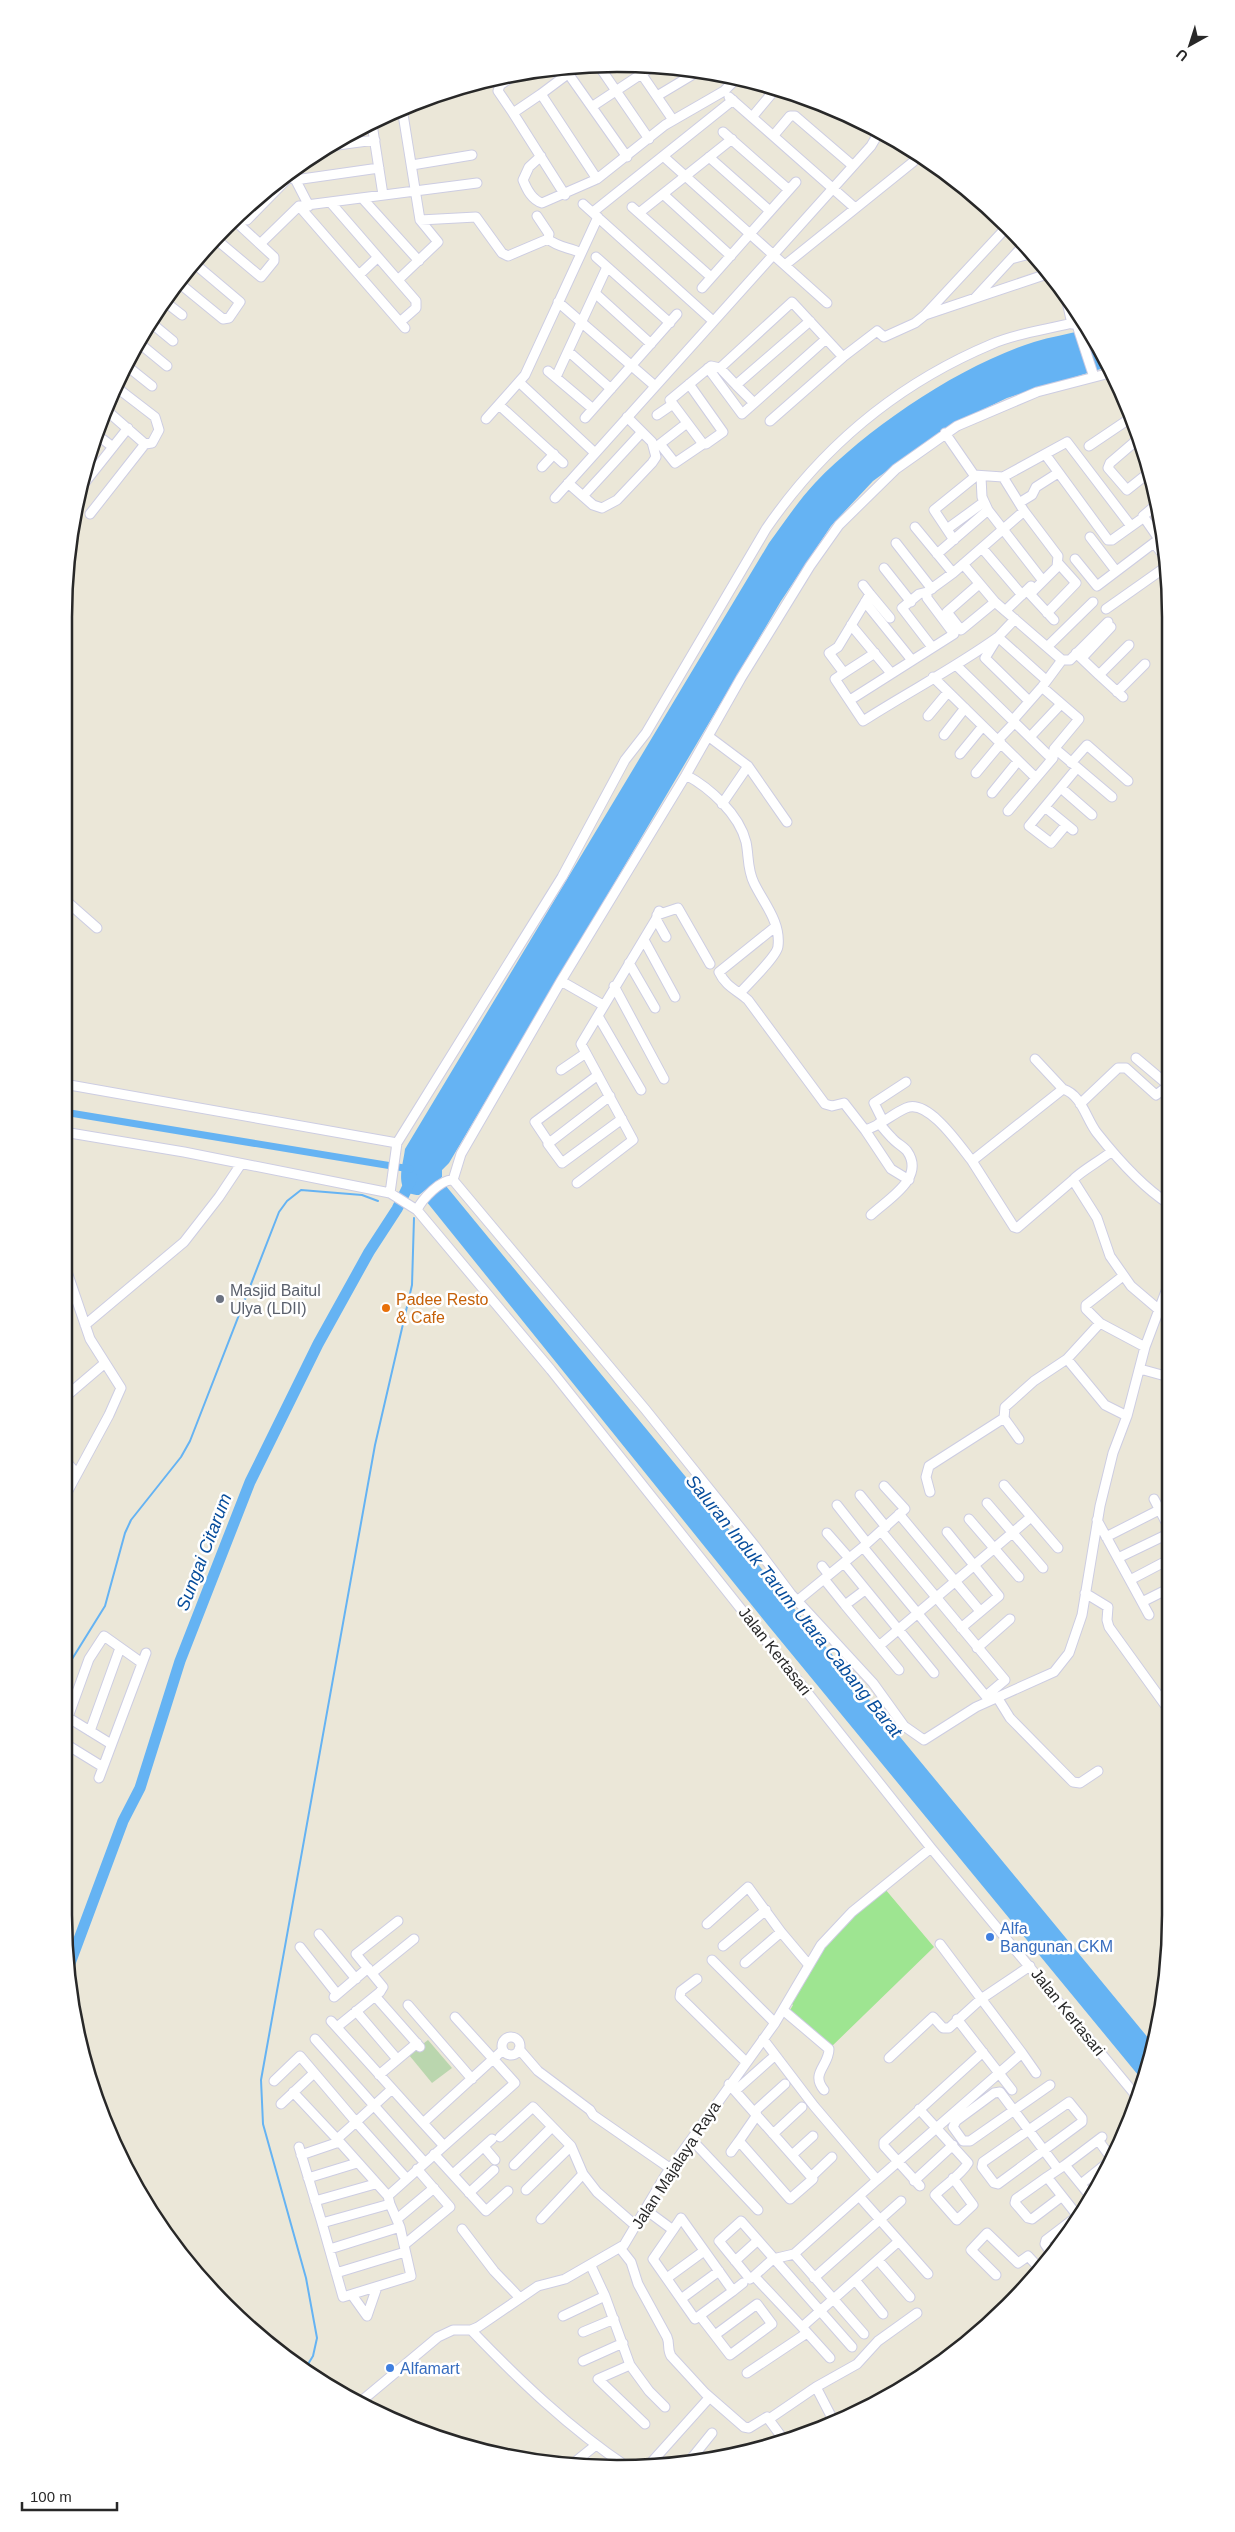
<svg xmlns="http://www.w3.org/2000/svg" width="1235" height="2532" viewBox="0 0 1235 2532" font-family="Arial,sans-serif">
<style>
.green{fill:#9ee591}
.cemetery{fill:#bad6ae}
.water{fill:#65b3f3}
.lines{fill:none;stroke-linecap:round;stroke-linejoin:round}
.stream{stroke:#65b3f3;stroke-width:2}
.canal{stroke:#65b3f3;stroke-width:7}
.river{stroke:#65b3f3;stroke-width:11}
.minor-casing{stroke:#cdcde2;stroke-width:11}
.minor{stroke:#fff;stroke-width:9}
.worship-dot{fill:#6b7280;stroke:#fff;stroke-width:2}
.food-dot{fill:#e8710a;stroke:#fff;stroke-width:2}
.shop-dot{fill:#3f7fe0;stroke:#fff;stroke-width:2}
.labels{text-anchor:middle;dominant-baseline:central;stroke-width:5;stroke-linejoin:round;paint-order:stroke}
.worship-label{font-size:16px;fill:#5b616d;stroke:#fff;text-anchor:start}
.food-label{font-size:16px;fill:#c56008;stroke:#fff;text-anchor:start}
.street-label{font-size:16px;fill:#282828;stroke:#fff}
.shop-label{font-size:16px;fill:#366cbe;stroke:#fff;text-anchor:start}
.water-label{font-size:18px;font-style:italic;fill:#074d9c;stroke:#fff}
.rim{fill:none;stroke:#282828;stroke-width:2.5}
</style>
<rect width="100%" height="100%" fill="#ebe7d8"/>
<path class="green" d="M 885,1889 L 934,1947 L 829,2049 L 789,2012 L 793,2005 L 788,2001 L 841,1921 Z"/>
<path class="cemetery" d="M 428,2040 L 452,2068 L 432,2083 L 409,2055 Z"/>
<path class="water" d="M 1085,330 L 1107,367 L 1007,398 L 949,426 L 873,481 L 831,526 L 781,601 L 449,1163 L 442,1170 L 442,1177 L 419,1195 C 392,1194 403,1167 405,1149 L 769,543 C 784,523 798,501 815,483 C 869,427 959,366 1034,342 C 1050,337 1068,334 1085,330 Z
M 446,1186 L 1154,2045 L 1143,2081 L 767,1624 L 426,1201 Z"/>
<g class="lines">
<path class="stream" d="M 64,1672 L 105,1606 L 125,1533 L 131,1520 L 181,1457 L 190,1441 L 279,1212 L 287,1201 L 301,1190 L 362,1195 L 378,1201
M 305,2369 L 313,2356 L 317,2338 L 306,2278 L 263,2124 L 261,2080 L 375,1445 L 412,1285 L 414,1218"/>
<path class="canal" d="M 64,1112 L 410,1169"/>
<path class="river" d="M 69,1966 L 123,1821 L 140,1788 L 180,1661 L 250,1482 L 318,1344 L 369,1252 L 397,1209 L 412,1178"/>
<g class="minor-casing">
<path id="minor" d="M 599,66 L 649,139
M 636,66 L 673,120
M 565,69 L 627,157
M 541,94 L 569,73
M 657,96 L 697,72
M 729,97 L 855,208
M 593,106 L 652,67
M 513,113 L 498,91 L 500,85 L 516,74
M 753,116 L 773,92
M 372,124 L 383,195
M 723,132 L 789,190
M 774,135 L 790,116 L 795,116 L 852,165
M 330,146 L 375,140
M 541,156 L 529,167 L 523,180 C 527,190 532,200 542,203 L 597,179 L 665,125 L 724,91 L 732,83 L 729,75
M 663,156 L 827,303
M 709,157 L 770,211
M 412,165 L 472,155
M 293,175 L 309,206
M 295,180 L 379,168
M 663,194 L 731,256
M 565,195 L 513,113 L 541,94 L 597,179
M 363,199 L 419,261
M 331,203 L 416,301 L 416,308 L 400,322
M 583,204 L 713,321
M 299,206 L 405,328
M 632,207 L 711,277
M 593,212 L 733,100
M 639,213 L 732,139
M 234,220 L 274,257 L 274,261 L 261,277 L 218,241 L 220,235 L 234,220 L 234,219
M 247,220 L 292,174
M 420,220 L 476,217 L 502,253 L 508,256 L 548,239 L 549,234 L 537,216
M 1005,229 L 925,315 L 1050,273
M 548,239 C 559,248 569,247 581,253
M 260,244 L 299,206 L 477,183
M 596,257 L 670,323
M 1011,259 L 1030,254
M 785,265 L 913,162
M 359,275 L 377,258
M 398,280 L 438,242 L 420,220 L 402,108
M 179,283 L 223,319 L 229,318 L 240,302 L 195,264
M 702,288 L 796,182
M 595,293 L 651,344
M 1066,297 L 1072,324
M 975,298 L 1023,246
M 164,301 L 182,315
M 558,302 L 655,386
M 150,322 L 173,341
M 1076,322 L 1094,377
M 139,343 L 167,366
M 568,351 L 611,389
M 127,366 L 152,386
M 708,368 L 742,414 L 826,339
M 720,368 L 736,385 L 810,321
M 548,371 L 593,409
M 556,377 L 607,267
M 520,383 L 595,453
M 689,384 L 723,432 L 706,444 L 703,444 L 670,400 L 711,366 L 720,368 L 792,302 L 843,357
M 736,385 L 754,403
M 499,405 L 563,463
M 105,409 L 145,444
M 657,415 L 673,404
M 585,418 L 677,314
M 486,419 L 525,375 L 598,217
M 770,421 L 843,357 L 877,331 L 884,337 L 915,323 L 925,315
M 687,423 L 660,444 L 675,463 L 703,444
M 945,433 L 974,475 L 1003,477 L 1024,511 L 1058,556 L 1057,567 L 1030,594 L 1054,620
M 97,435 L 113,447
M 1138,439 L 1110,463 L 1108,468 L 1127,490 L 1147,474
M 1089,446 L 1132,417
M 1045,454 L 1108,540 L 1112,540 L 1140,520
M 542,467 L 554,454
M 1003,477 L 1067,442 L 1131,526
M 568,483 L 593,505 L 602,508 L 617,500 L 652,463 L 656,457 L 652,442 L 627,417
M 82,486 L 128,428
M 583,496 L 642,432
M 555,498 L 871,146 L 878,134
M 1019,503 L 1032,495 L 1036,487 L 1058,473
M 1156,505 L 1143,516 L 1159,539 L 1164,535
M 988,510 L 1040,577
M 90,514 L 145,444 L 152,443 L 159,430 L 155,417 L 116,387
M 915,527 L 953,573
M 947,529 L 984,502
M 1090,537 L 1116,571
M 954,540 L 934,510 L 976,476
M 896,543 L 932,589
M 1154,543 L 1167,560
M 982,548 L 1022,595
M 937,554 L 988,510 L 982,497 L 981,477
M 1075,559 L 1097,586 L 1159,539
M 963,564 L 995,602 L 1062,660 L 1042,687 L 1013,720
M 884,568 L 911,602
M 979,584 L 947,612 L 961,630 L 995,602
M 863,585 L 870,594 L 838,647 L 829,653 L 844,673 L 835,679 L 863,721 C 908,692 955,668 998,637 L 1046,680
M 870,594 L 890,618
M 865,602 L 911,659
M 1106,609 L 1167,566
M 1005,611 L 1031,586
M 1047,613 L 1076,583 L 1059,564
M 1015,619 L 998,637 L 985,658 L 1029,701
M 851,625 L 891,673
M 932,647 L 902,608 L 919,594 L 927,592 L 953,573 L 1024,511
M 1047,647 L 1093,602
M 1076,653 L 1099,675 L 1129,645
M 1082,658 L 1111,627
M 1062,660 L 1070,660 L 1108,622
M 956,665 L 1048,755 L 1059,752 L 1112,797
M 844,673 L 875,653
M 1099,675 L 1123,697
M 933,677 L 1036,778
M 1117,692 L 1145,664
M 850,700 L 954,634 L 927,598 L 927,592
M 928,716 L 948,692
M 944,735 L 965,708
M 708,736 L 748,766 L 787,822
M 1030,737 L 1061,704
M 998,740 L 1015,722
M 960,754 L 983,726
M 1071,763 L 1087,745 L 1128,781
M 976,773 L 1001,743
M 686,775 C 710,788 739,814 746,842 C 749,856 747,869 754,883 C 763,902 781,922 778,946 C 778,955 748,984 740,993
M 1061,788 L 1092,815
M 992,793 L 1018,761
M 722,804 L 748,766
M 1045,807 L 1073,830
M 1008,811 L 1053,758 L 1054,749 L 1079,719 L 1042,687
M 1066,825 L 1051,843 L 1029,826 L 1077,768
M 64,899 L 97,928
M 657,915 L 678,908 L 710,964
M 656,919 L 666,937
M 775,927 L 719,972 C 726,987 737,990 748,1000 L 825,1104 L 832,1106 L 844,1103 L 865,1130 C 880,1126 892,1114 906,1108 C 928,1098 960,1146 972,1161 L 1063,1089 C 1082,1095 1086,1119 1097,1133 C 1116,1157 1144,1188 1169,1204
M 644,940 L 675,997
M 629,963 L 655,1008
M 561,981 L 603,1005
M 614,986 L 664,1079
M 598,1016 L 641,1090
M 1136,1058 L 1168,1085
M 1035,1059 L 1063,1089
M 561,1070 L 586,1053
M 598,1075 L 535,1122 L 549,1143 L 548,1144 L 562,1163 L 622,1119
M 64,1084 L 397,1143
M 1080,1104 L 1118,1068 L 1126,1068 L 1156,1095 L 1168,1086
M 883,1121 L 874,1103 L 906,1082
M 865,1130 L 891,1169 L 909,1180
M 64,1132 L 184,1152 L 390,1193 L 417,1210 L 551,1370 L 931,1848 L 1138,2098
M 549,1143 L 610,1096
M 1112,1151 C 1103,1159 1078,1173 1073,1180 L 1097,1218 L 1110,1256 L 1131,1286 L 1158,1309
M 972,1161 L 1014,1227 L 1017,1228 L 1073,1180
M 453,1180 L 461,1154 L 561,981 L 686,775 L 741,678 L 810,566 L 839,525 L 896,469 L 957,426 L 1037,392 L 1110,373
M 577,1183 L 633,1140 L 581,1044 L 656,919 L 659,911
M 390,1193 L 397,1143 L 562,877 L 625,760 L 646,733 L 766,529 C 823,446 899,383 992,344 C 1019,332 1052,329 1080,321
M 417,1210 C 422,1199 441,1179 453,1180 L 645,1409 L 755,1546 L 791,1594 L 873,1683 L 904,1726 L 924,1740 L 976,1707 L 1054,1672 L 1069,1653 L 1082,1615 L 1100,1506 L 1113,1453 L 1127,1416 L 1145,1347 L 1169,1283
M 871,1215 C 888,1199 926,1178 907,1151 C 903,1146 896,1143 892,1138 C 887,1133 883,1128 879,1123
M 1123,1276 L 1086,1305 L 1086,1309 L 1100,1323 L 1145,1347
M 85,1325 L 184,1242 L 219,1197 L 241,1164
M 1067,1359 L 1105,1405 L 1127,1416
M 1140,1369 L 1169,1377
M 64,1398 L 105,1363
M 1019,1439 L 1004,1418 L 1005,1407 L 1034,1381 L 1067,1359 L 1100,1323
M 64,1459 L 77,1474
M 1004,1485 L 1058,1548
M 930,1492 L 926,1477 L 929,1466 L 1004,1418
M 860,1495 L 886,1527
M 64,1498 L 109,1415 L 121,1388 L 90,1339 L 64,1263
M 1154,1499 L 1170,1530
M 987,1503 L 1043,1568
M 837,1505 L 867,1543
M 899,1514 L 980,1611
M 969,1519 L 1019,1577
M 1097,1520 L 1149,1615
M 881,1531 L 1005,1680 L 986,1696
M 947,1532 L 999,1596 L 961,1628
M 827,1533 L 849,1558
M 1106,1537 L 1159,1510
M 863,1547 L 905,1509 L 884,1486
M 1118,1558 L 1170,1533
M 844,1563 L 934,1673
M 822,1566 L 829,1575
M 824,1579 L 845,1605
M 1130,1580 L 1170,1559
M 865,1590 L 845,1605 L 899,1670
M 1085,1593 L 1108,1607 L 1107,1620 L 1109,1627 L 1171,1713
M 797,1601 L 863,1547 L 989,1700
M 1142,1602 L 1170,1588
M 879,1646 L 1031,1517
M 977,1648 L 1010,1619
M 997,1697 L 1010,1718 L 1073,1782 L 1080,1783 L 1098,1771
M 64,1715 L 111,1744
M 68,1717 L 89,1659 L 104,1636 L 142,1663
M 90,1731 L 120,1648
M 64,1743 L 103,1767
M 99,1778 L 146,1653
M 707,1924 L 748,1887 L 781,1932
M 319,1934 L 356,1979
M 723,1946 L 766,1910
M 300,1947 L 337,1994
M 712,1960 L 775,2023
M 745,1963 L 781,1932 L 808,1964
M 372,1973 L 414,1939
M 697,1979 L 681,1991 L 680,1997 L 746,2062
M 375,1996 L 420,2047
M 334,1997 L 368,1968
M 408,2005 L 472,2079
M 783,2010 L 829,2049 C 829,2066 810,2073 824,2090
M 356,2011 L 397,2059
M 957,2019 L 1012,2090
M 331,2021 L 423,2123 L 503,2050
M 337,2027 L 380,1992 L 383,1987 L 356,1954 L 398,1921
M502 2046a9 9 0 1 1 18 0a9 9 0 1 1-18 0Z
M 315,2039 L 425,2163
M 763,2039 L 814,2106 L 877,2180 L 1022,2053 L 940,1944
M 519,2049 L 538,2071 L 590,2110 L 593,2115 L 671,2169
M 1022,2053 L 1036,2073
M 889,2058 L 933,2017 L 943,2028 L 949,2028 L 981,1999 L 1030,1966
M 379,2075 L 417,2043
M 274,2081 L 300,2056 L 356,2122 L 337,2139 L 388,2196
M 729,2084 L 813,2179 L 790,2199 L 739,2141 L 757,2115
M 1050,2085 L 970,2141 L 963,2141 L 953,2127 L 956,2121 L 994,2093 L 1000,2092 L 1058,2169
M 392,2089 L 356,2122 L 407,2179 L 444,2146 L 423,2123
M 735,2091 L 771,2059
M 293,2092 L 337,2139
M 1069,2102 L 1082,2118 L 1082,2122 L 998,2184 L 994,2183 L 982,2167 L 983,2162 Z
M 281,2104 L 314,2073
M 919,2109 L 968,2163 C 961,2175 945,2185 935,2195 L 957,2220 L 973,2205 L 953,2178
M 754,2112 L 785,2084
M 773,2134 L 802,2107
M 500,2137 L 533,2107 L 571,2146 L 583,2174 L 597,2192 L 636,2226
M 692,2140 L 758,2210
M 1098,2140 L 1112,2159
M 444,2146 L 515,2083 L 455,2017
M 299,2147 L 322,2223 L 390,2204 L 388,2196 L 407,2179
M 484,2147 L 495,2160
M 731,2152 L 739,2141
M 434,2154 L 486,2211 L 508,2191
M 301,2155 L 339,2142
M 792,2155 L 813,2136
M 514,2165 L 552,2127
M 1065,2165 L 1102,2137
M 453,2174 L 492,2139
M 811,2177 L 832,2157
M 1047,2177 L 1016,2199 L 1015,2203 L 1028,2218 L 1032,2219 L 1061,2197
M 308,2178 L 357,2163
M 914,2181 L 953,2145
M 1081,2184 L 1111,2160
M 920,2186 L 884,2146 L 884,2142 L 983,2052
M 526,2190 L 571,2146
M 469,2193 L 494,2170
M 859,2196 L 928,2274
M 315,2201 L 375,2184
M 390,2204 L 400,2227 L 404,2245 L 450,2207 L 417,2169
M 646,2210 L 673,2230 L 681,2218 L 733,2291 L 743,2283
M 1077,2215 L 1047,2177 L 1065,2165 L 1091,2197
M 397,2219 L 434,2188
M 541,2219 L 583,2174
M 322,2223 L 343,2297 L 411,2276 L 404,2245
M 462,2229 L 494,2271 L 520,2298
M 673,2230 L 653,2259 L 695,2319 L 733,2291
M 620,2248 L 631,2262 L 638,2284 L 667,2337 C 670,2344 667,2349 671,2356 L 705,2393 L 744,2427 L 749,2428 L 767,2417 L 781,2436 L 781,2442
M 330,2249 L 400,2227
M 794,2254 L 864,2334
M 1052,2254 L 1045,2244 L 1046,2240 L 1084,2211
M 878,2260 L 910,2297
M 735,2261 L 757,2241
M 591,2266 L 605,2296 L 630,2365 L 649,2391 L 665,2407
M 336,2273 L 405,2252
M 996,2275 L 971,2250 L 987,2233 L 1018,2263 L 1028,2256 L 1040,2269
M 754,2276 L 750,2279 L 719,2241 L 741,2221 L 852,2347
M 667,2278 L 704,2251
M 814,2278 L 901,2201
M 855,2280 L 883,2314
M 352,2295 L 367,2316 L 377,2287
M 681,2299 L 719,2271
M 563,2316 L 605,2296
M 700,2316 L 730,2355 L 772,2324 L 757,2304 L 715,2335
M 802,2327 L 754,2276 L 773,2259 L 794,2254 L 877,2180
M 471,2330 C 518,2379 569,2428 626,2466
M 583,2332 L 614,2319
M 830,2358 L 802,2327 L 899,2241
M 583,2361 L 623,2343
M 630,2365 L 598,2379 L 645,2424
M 747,2373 L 807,2333
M 816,2387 L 831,2416
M 359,2403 L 438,2337 L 453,2330 L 471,2330 L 478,2327 L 538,2286 L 565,2279 L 624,2245 L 665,2176 L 775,2023 L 821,1945 L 852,1912 L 931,1848
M 769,2419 L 816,2387 L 857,2364 L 878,2341 L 917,2313
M 687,2464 L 712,2433
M 649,2465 L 709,2398
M 570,2466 L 596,2445"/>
</g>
<use href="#minor" class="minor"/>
</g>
<circle class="worship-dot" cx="220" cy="1299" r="5"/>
<circle class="food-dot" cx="386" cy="1308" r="5"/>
<g class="shop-dot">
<circle cx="990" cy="1937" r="5"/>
<circle cx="390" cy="2368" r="5"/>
</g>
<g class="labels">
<g class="worship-label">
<text x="230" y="1290">Masjid Baitul<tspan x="230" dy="18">Ulya (LDII)</tspan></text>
</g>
<g class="food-label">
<text x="396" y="1299">Padee Resto<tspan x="396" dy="18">&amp; Cafe</tspan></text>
</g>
<g class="street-label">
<text transform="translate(775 1651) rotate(52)">Jalan Kertasari</text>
<text transform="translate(1068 2012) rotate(51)">Jalan Kertasari</text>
<text transform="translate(676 2165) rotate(-57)">Jalan Majalaya Raya</text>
</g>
<g class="shop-label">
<text x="1000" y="1928">Alfa<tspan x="1000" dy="18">Bangunan CKM</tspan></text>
<text x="400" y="2368">Alfamart</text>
</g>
<g class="water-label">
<text transform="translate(204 1552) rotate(-69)">Sungai Citarum</text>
<text transform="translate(794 1606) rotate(51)">Saluran Induk Tarum Utara Cabang Barat</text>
</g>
</g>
<path d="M0 0H1235V2532H0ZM617 72H617A545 545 0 0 1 1162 617V1915A545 545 0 0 1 617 2460H617A545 545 0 0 1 72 1915V617A545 545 0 0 1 617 72Z" fill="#fff" fill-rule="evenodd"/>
<path class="rim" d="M617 72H617A545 545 0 0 1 1162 617V1915A545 545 0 0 1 617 2460H617A545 545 0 0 1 72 1915V617A545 545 0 0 1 617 72Z"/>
<g transform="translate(1190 45) rotate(219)" stroke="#ffffff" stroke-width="4" paint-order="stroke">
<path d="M0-4L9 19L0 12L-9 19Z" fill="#282828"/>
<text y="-8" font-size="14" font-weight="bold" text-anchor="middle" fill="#282828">U</text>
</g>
<path d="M22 2502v8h95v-8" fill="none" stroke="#282828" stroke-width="2.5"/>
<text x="30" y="2502" font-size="15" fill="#282828" stroke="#ffffff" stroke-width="4" paint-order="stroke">100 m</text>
</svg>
